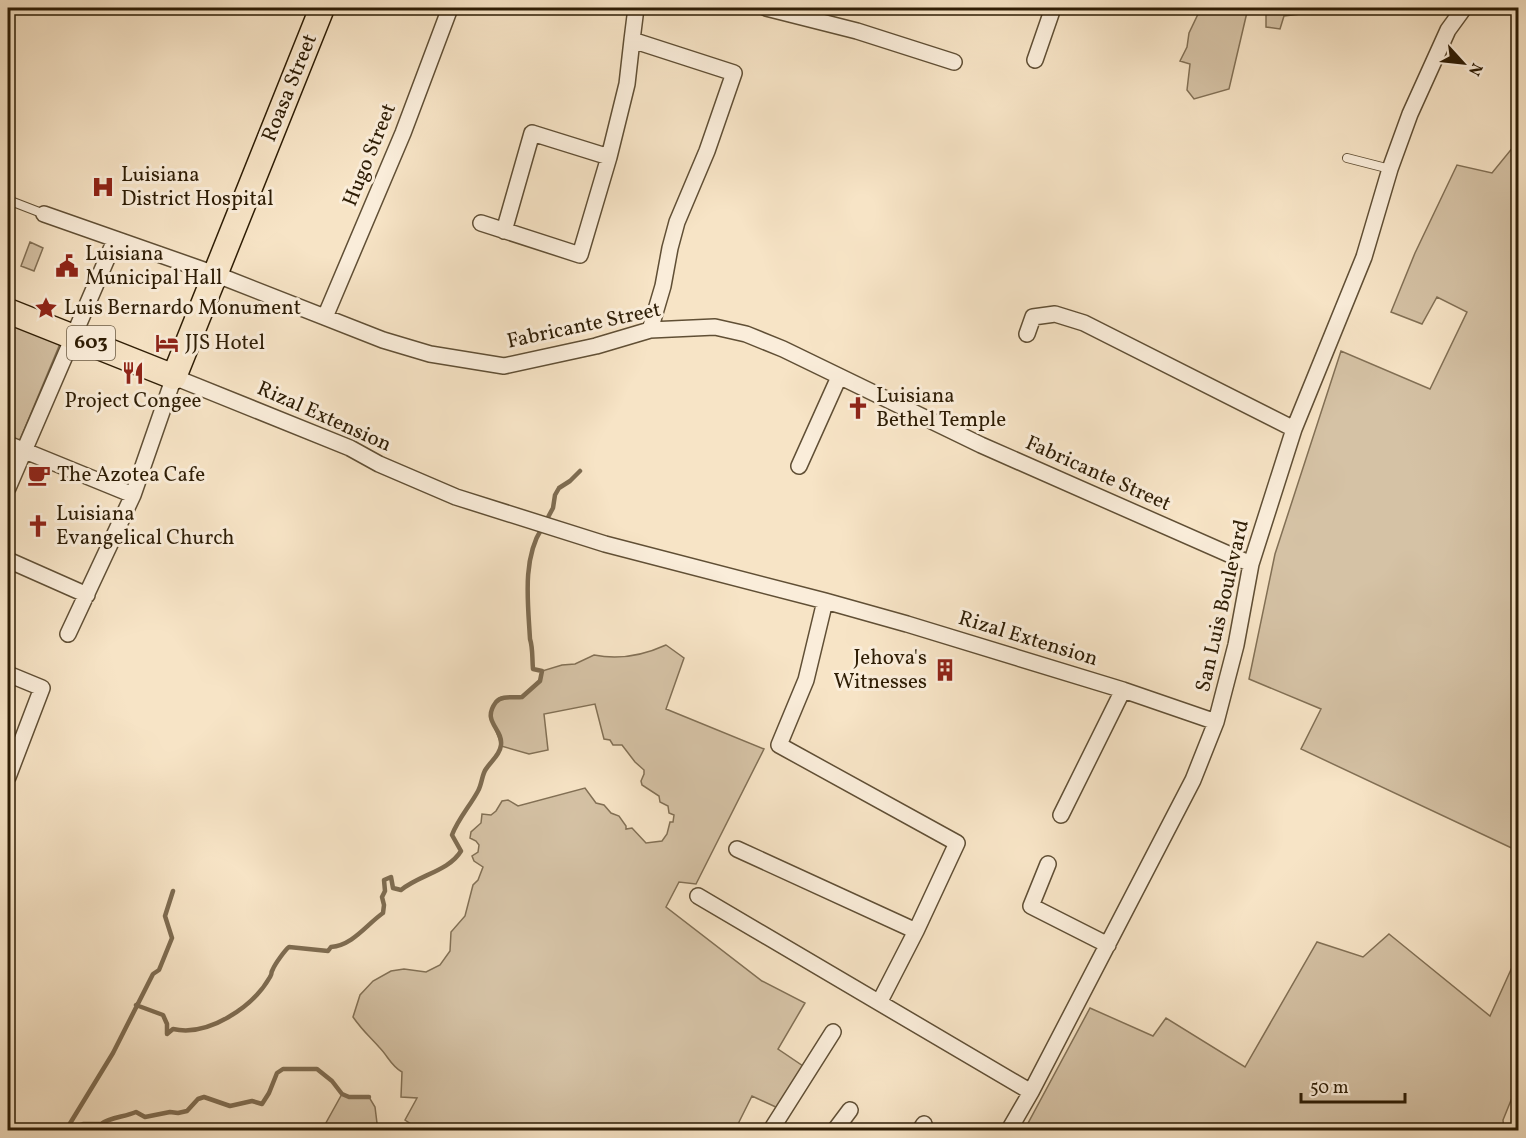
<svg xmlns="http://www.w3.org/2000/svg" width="1526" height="1138" viewBox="0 0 1526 1138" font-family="Vollkorn,serif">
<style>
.green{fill:#d5c2a5;stroke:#827055;stroke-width:1.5}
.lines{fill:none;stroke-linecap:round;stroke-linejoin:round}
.stream{stroke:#7e6c51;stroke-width:4.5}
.service-casing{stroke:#604f35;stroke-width:10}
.minor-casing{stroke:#604f35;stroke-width:18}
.primary-casing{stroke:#2e1d05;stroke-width:27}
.service{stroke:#faedda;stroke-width:8}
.minor{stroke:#faedda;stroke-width:15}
.primary{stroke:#f7e4c6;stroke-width:24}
.labels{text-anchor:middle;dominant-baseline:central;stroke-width:6;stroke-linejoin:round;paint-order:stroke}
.shield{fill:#faedda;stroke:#6b5b45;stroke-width:1.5}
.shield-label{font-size:20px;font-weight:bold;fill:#2e1d05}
.street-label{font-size:21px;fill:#2e1d05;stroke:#faedda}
.poi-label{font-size:21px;fill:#2e1d05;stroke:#faedda;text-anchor:start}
</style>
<rect width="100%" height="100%" fill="#f7e4c6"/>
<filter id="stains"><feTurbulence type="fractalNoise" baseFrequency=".00333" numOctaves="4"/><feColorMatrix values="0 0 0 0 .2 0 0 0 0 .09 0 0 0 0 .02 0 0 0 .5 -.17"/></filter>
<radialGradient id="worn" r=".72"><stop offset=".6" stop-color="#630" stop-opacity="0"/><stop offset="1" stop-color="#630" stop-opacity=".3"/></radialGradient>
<path class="green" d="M 1200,8 L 1302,8 L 1300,14 L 1284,16 L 1280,29 L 1266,27 L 1266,12 L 1248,8 L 1229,89 L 1194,99 L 1187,90 L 1190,64 L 1180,61 L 1187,47 L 1189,33 L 1199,12 Z
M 1518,141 L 1518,851 L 1301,749 L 1321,709 L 1249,679 L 1275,554 L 1341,351 L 1430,389 L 1467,312 L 1437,297 L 1422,324 L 1391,312 L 1415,253 L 1457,165 L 1492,173 Z
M 30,242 L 43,248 L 34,271 L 21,266 Z
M 8,318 L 62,339 L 19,442 L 8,438 Z
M 666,645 L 684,658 L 666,709 L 764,749 L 696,884 L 679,882 L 666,907 L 762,981 L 805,1003 L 778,1049 L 803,1066 L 780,1109 L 752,1096 L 735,1130 L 420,1130 L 405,1120 L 417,1098 L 401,1097 L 402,1072 C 391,1066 388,1056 379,1047 C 369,1036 362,1030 353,1017 L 360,995 L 373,981 L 391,971 L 404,969 L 426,972 L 440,965 L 450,951 L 451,932 L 465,916 L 473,885 L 478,880 L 483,867 L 474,861 L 472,856 L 478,852 L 479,845 L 476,841 L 470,838 L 471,832 L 481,823 L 482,814 L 491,815 L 496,811 L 502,801 L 508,800 L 518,806 L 585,788 L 596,803 L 604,805 L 611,813 L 619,816 L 626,826 L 626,829 L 632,828 L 646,843 L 662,841 L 667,834 L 670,822 L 673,822 L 674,815 L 669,813 L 668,806 L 660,802 L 659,796 L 642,785 L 641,781 L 644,774 L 644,770 L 635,762 L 622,745 L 613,745 L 610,740 L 604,739 L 595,704 L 544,714 L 548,750 L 529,754 L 501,746 C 498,730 486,720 495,704 C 497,700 498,698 502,697 C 508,696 516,698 522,697 L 540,681 L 542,671 L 562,665 L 575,664 L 594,655 C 618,660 644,655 666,645 Z
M 1389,934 L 1490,1016 L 1518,954 L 1518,1083 L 1503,1120 L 1504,1130 L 1032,1130 L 1026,1127 L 1090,1008 L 1153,1036 L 1166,1018 L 1245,1067 L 1317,942 L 1363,957 Z
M 342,1094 L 349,1097 L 369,1097 L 375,1107 L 377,1123 L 385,1130 L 322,1130 Z"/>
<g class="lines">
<path class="stream" d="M 546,521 L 553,508 L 555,495 L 559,488 L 570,481 L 580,471
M 136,1005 L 163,1015 L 167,1024 L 167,1034 L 173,1029 C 208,1037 253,1007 270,977 C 273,972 270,974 273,969 C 275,964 285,950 289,947 L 328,951 L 331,947 C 353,945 366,925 383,913 L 384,905 L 382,897 L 385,891 L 384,880 L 391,877 L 393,888 L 401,890 C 419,875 449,871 461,851 L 452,835 C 458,819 470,806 478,791 C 482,784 482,774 486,769 C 491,761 500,755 501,745 C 503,728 481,722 496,702 C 502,695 513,698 522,697 L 540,681 L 542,671 L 533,669 C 532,659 533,648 530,639 C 528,603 522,559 542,528
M 66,1130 L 113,1053 L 153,974 L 159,970 L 172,938 L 165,916 L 173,891
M 71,1130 L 72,1128 L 83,1124 L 101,1124 C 110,1117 125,1117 136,1112 L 145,1117 L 170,1112 L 178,1113 L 187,1111 L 198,1099 L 204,1097 L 230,1106 L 252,1101 L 262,1104 L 269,1093 L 277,1073 L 283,1069 L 317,1069 L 332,1081 L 342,1094 L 349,1097 L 369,1097"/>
<g class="service-casing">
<path id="service" d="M 1347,158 L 1390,169
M 8,200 L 39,212"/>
</g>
<g class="minor-casing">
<path id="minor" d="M 636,8 L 632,40 L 734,73 L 707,151 L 677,222 L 670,248 L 663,286 L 650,330
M 766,8 L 857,31 L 954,62
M 1035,60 L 1053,8
M 44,214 L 215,274 L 383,340 L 430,354 L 504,366 L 596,346 L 650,330 L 715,327 L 746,334 L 783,349 L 981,445 L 1251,564
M 481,223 L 580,255 L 609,157 L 627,84 L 632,40
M 504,231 L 532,133 L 609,157
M 325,317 L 403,133 L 450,8
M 1027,334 L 1033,317 L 1055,314 L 1084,323 L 1294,429
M 8,444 L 133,495
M 799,466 L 839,377
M 8,488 L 115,240
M 8,560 L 87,595
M 825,601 L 806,680 L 779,745 L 957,843 L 916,931 L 880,1001
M 68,634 L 133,495 L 174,377 L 350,448 L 379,464 L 456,497 L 605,544 L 825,601 L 907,624 L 1123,690 L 1216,722
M 8,674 L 42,688 L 8,777
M 1061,815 L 1123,690
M 737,849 L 916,931
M 1048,864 L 1031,906 L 1108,945
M 698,896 L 1031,1092
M 771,1130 L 833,1032
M 835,1130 L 850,1110
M 920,1130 L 924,1124
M 1009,1130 L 1031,1092 L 1193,780 L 1216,722 L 1236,645 L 1251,564 L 1294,429 L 1364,257 L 1390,169 L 1410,114 L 1448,30 L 1464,8"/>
</g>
<g class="primary-casing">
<path id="primary" d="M 8,311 L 174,377 L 322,8"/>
</g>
<use href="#service" class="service"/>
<use href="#minor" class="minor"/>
<use href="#primary" class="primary"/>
</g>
<defs>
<g id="hospital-bare" transform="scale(1.8)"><path d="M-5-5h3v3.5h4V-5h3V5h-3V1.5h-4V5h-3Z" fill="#8f2418" stroke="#faedda" stroke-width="2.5" paint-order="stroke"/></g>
<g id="civic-bare" transform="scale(1.8)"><path d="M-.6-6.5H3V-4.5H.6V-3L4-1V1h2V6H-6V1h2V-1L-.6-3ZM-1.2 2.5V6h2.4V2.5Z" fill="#8f2418" stroke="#faedda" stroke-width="2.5" paint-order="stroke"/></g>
<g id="sight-bare" transform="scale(1.8)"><path d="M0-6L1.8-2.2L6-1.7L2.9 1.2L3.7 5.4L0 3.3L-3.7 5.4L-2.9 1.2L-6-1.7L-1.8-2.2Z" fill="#8f2418" stroke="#faedda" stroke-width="2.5" paint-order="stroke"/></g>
<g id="hotel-bare" transform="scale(1.8)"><path d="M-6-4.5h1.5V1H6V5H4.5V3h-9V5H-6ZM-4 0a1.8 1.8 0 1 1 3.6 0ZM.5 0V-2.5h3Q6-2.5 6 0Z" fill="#8f2418" stroke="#faedda" stroke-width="2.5" paint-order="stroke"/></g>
<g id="restaurant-bare" transform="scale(1.8)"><path d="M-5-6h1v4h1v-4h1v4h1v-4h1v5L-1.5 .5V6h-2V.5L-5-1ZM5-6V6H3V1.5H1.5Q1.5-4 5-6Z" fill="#8f2418" stroke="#faedda" stroke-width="2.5" paint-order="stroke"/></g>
<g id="church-bare" transform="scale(1.8)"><path d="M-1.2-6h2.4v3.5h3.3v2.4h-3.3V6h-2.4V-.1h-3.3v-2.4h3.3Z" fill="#8f2418" stroke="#faedda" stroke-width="2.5" paint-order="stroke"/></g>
<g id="cafe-bare" transform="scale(1.8)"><path d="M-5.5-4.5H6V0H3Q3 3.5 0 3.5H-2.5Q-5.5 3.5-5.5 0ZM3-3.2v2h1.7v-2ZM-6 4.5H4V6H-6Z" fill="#8f2418" stroke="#faedda" stroke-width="2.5" paint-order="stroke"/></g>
<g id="building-bare" transform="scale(1.8)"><path d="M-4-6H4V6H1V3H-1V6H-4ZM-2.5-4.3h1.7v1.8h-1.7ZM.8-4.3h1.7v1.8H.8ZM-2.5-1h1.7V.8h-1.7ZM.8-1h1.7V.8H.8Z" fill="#8f2418" stroke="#faedda" stroke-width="2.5" paint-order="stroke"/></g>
</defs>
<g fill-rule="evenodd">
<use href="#hospital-bare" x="103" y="187"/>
<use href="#civic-bare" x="67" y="266"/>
<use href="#sight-bare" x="46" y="308"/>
<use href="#hotel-bare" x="167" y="343"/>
<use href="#restaurant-bare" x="133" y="373"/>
<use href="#church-bare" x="858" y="408"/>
<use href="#cafe-bare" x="39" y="475"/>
<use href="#church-bare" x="38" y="526"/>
<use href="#building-bare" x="945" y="670"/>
</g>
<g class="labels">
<rect class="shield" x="67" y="326" width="48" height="34" rx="4.5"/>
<g class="shield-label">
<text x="91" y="343">603</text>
</g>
<g class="street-label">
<text transform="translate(290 88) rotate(-68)">Roasa Street</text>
<text transform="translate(370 155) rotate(-68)">Hugo Street</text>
<text transform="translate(584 326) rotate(-12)">Fabricante Street</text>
<text transform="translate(324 417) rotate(24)">Rizal Extension</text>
<text transform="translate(1098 474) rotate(24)">Fabricante Street</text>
<text transform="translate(1223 606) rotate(-77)">San Luis Boulevard</text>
<text transform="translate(1028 639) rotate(17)">Rizal Extension</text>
</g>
<g class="poi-label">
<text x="121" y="175">Luisiana<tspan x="121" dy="24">District Hospital</tspan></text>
<text x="85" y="254">Luisiana<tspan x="85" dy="24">Municipal Hall</tspan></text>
<text x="64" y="308">Luis Bernardo Monument</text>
<text x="185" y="343">JJS Hotel</text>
<text x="876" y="396">Luisiana<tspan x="876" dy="24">Bethel Temple</tspan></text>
<text x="133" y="401" text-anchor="middle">Project Congee</text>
<text x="57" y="475">The Azotea Cafe</text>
<text x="56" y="514">Luisiana<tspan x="56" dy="24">Evangelical Church</tspan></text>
<text x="927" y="658" text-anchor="end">Jehova's<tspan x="927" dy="24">Witnesses</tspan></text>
</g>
</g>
<rect width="1526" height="1138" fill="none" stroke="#f7e4c6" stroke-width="30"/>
<rect x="9" y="9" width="1508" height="1120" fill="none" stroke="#2e1d05" stroke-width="3"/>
<rect x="15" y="15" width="1496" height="1108" fill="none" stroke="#2e1d05" stroke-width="1.5"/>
<g transform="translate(1463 63) rotate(117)" stroke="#faedda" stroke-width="4.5" paint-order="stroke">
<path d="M0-4.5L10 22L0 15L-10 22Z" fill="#2e1d05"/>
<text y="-9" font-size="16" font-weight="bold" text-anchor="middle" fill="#2e1d05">N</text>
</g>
<path d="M1301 1093v9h104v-9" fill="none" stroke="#2e1d05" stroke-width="3"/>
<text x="1310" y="1093" font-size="18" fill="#2e1d05" stroke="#faedda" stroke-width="4.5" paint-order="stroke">50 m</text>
<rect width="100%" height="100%" filter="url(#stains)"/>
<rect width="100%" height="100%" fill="url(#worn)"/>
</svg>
